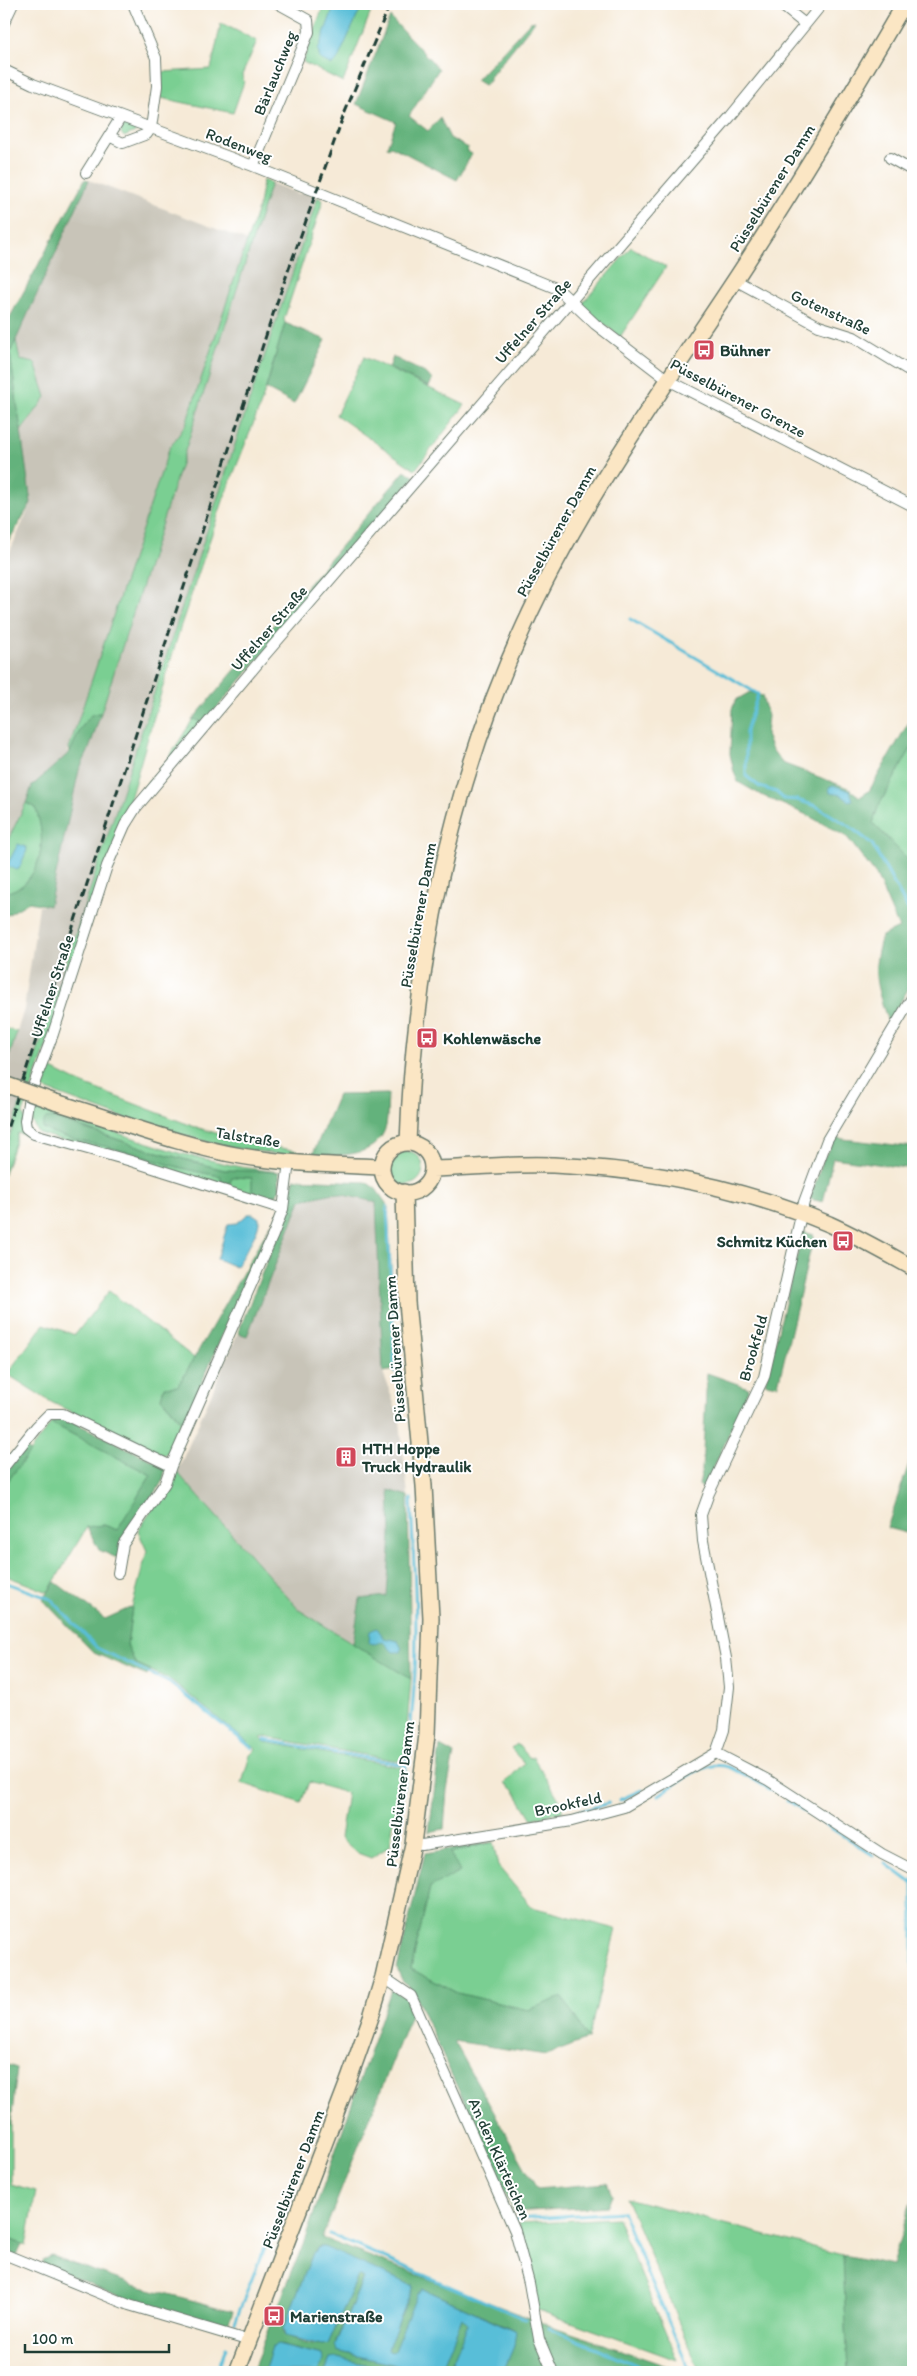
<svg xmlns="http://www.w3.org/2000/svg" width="917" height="2376" viewBox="0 0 917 2376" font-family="Itim,sans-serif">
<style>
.industrial{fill:#c8c4b8}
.green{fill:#7acf92;stroke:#4c8663}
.forest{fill:#63b27c;stroke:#417858}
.water{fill:#59bed8;stroke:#3c7e86}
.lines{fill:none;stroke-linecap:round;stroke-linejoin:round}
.stream{stroke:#59bed8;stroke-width:3}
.street-casing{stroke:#6a7a6d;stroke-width:12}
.secondary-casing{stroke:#6a7a6d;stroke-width:18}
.street{stroke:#fff;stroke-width:10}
.secondary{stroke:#fbe6c4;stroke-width:15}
.rail{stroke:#1f3d34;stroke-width:3;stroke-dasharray:8 4;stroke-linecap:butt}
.secondary-bridge-casing{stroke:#6a7a6d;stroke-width:18;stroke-linecap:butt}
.secondary-bridge{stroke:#fbe6c4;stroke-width:15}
.labels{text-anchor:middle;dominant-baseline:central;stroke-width:4;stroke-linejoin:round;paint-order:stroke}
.street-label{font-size:16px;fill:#1f3d34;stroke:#fff}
.poi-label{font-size:16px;font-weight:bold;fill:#1f3d34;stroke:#fff;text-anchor:start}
</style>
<rect width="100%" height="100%" fill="#fff"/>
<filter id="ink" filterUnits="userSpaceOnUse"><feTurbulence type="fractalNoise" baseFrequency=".02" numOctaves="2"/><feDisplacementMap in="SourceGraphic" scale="10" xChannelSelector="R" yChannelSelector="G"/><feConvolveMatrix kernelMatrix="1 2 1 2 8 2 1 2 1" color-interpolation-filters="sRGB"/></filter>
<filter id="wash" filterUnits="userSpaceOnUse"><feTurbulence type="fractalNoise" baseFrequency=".0096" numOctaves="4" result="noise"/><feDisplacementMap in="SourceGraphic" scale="20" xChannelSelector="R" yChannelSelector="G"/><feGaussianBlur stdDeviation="1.12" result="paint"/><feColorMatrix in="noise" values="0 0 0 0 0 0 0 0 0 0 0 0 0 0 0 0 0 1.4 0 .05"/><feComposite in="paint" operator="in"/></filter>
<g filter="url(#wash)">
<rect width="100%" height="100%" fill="#f6ead7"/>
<path class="industrial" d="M 89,180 L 248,241 L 186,424 L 169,449 L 62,769 L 4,850 L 4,565 L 31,503 L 10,353 Z
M 271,183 L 299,194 L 303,192 L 318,197 L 244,417 L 4,1154 L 4,1073 L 24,1009 L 39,906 L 49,906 L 79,770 L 88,752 Z
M 334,1193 L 376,1202 L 383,1372 L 400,1421 L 408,1496 L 389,1491 L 391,1533 L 387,1597 L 360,1600 L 353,1644 L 299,1610 L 177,1472 L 238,1333 L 247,1336 L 301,1200 Z"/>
<path class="green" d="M 324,4 L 374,4 L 343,82 L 303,62 Z
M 787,4 L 815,4 L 810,12 L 800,13 Z
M 221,23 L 257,41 L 242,75 L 244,82 L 233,113 L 161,98 L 161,72 L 211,69 Z
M 126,125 L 135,129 L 135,132 L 124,137 L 121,133 L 122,127 Z
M 263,180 L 271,183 L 101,713 L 92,714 L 81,728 L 70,752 L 69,748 L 169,449 L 186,424 L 259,205 Z
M 318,197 L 323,201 L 284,319 L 285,323 L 261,404 L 224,498 L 181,625 L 129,802 L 131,802 L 166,762 L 193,719 L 204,723 L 127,818 L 23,1113 L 31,1137 L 18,1133 L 4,1174 L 4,1154 L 244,417 Z
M 631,247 L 666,267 L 620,337 L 581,305 Z
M 16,340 L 20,360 L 35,363 L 46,397 L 21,431 L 10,353 Z
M 364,357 L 465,405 L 415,470 L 336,415 Z
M 913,745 L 913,865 L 873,823 L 878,807 Z
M 26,803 L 35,807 C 45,833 45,863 24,884 C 20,888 10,891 4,894 L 4,848 Z
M 4,1028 L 17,1032 L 4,1073 Z
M 48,1067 L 78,1082 L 195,1127 L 251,1143 L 298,1151 L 297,1157 L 221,1146 L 118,1116 L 39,1087 Z
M 33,1105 L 179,1153 L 240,1167 L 279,1172 L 224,1170 L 150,1150 L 65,1122 C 117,1146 164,1168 222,1176 L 222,1182 L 232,1177 L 252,1178 L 252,1194 L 273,1196 L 278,1193 L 275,1197 L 265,1200 L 38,1133 L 31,1120 Z
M389 1168a17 17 0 1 1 34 0a17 17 0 1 1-34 0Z
M 109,1291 L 194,1358 L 178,1387 L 164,1387 L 161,1398 L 181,1421 L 170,1451 L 162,1456 L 51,1402 L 7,1374 L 44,1324 L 75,1335 Z
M 51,1423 L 151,1475 L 117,1530 L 104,1525 L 87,1527 L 48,1592 L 4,1575 L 4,1486 Z
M 177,1472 L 299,1610 L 411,1679 L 404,1762 L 266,1737 L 261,1738 L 265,1742 L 401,1767 L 390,1846 L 371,1858 L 355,1852 L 340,1838 L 347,1793 L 309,1782 L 301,1803 L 242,1783 L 250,1755 L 256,1749 L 172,1681 L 135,1663 L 127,1645 L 132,1607 L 147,1551 L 138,1531 Z
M 517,1744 L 530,1758 L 533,1757 L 562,1804 L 562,1812 L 532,1819 L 514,1790 L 505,1783 L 524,1763 L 511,1749 Z
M 493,1842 L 498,1866 L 532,1907 L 616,1929 L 588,2039 L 562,1998 L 528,2010 L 457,1993 L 411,1969 L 430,1887 L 449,1853 Z
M 4,2123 L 11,2124 L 11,2184 L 36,2191 L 26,2246 L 4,2237 Z
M 626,2198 L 843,2255 L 848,2372 L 713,2372 L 698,2367 Z
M 617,2218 L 677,2360 L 535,2309 L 532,2282 L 518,2223 Z"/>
<path class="forest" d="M 390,17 L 439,69 L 409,116 L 428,131 L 440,118 L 450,138 L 468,148 L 467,151 L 472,154 L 457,180 L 391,146 L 389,148 L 387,147 L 396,122 L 356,104 Z
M 535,21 L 490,77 L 490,81 L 484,85 L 476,80 L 530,22 Z
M 85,179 L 89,180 L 10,353 L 31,503 L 4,549 L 4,328 Z
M 285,323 L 326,340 L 294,404 L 266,389 Z
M 393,357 L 427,374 L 432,380 L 429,387 L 389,368 Z
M 405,471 L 415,477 L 204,723 L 193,719 Z
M 750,692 L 762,696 L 768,716 L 766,735 L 771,748 L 782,763 L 848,788 L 860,797 L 869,791 L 913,715 L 913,745 L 878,807 L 873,823 L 913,865 L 913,981 L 888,1023 C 877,986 870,975 882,936 L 899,928 L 876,875 L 847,837 L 807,815 L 761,795 L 738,782 L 734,772 L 730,754 L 732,709 L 736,700 Z
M 101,713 L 88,752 L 79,770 L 49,906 L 29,902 L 4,917 L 4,894 C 10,891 20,888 24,884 C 45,863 45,833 35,807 L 26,803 L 32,786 L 70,752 L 81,728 L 92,714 Z
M 388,1094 C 387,1104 388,1116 386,1126 C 377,1159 339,1155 312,1156 L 338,1095 Z
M 52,1118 L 150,1150 L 224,1170 L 279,1172 L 280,1189 C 274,1200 262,1198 252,1194 L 252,1178 L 232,1177 L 230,1183 L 221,1182 L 221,1176 C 190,1172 161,1162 131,1153 C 102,1144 70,1142 42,1128 L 45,1119 Z
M 835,1138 L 913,1147 L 913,1169 L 833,1158 L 823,1202 L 810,1199 L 824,1157 Z
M 294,1179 L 366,1182 L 376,1189 L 388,1206 L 396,1370 L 383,1372 L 376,1202 L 334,1193 L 301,1200 L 247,1336 L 238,1333 L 286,1213 Z
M 272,1222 L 184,1423 L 161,1398 L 164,1387 L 178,1386 Z
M 803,1232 L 814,1235 L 778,1385 L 765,1383 Z
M 707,1373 L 749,1388 L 704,1490 L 699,1485 L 702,1470 Z
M 61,1416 L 166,1467 L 163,1480 L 117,1558 L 99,1550 L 87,1527 L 104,1525 L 117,1530 L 151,1475 L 51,1423 Z
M 25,1447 L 30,1452 L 4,1486 L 4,1472 Z
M 913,1452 L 913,1519 L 910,1534 L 887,1528 Z
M 389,1490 L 408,1496 L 411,1679 L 353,1644 L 360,1599 L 387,1596 L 391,1533 Z
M 55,1582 L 105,1619 L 132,1607 L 127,1645 L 135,1663 L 151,1670 L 147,1676 L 94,1653 L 43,1600 Z
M 440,1746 L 454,1754 L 447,1790 L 444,1829 L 429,1832 Z
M 493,1842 L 450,1853 L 460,1872 L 430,1887 L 411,1969 L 457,1993 L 528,2010 L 562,1997 L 588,2039 L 546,2055 L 454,2041 L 537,2189 L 607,2183 L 612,2195 L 608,2206 L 514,2212 L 413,1990 L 403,1982 L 397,1969 L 425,1853 Z
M 391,1990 L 406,1997 L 412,2012 L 322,2238 L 537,2321 L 684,2372 L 503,2372 L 514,2346 L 513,2329 L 423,2289 L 394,2352 L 391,2352 L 388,2350 L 389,2346 L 413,2286 L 323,2247 L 318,2247 L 313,2253 L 283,2329 L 283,2334 C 295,2340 315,2347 328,2344 L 358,2276 L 363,2279 L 336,2341 L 337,2351 L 424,2372 L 399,2372 L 337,2358 L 330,2359 L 325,2372 L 318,2372 L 323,2360 L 322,2355 L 280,2344 L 272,2348 L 264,2372 L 252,2372 L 305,2239 Z
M 4,2064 L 17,2068 L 11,2124 L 4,2123 Z
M 913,2195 L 913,2372 L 848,2372 L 843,2255 L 892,2265 Z
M 4,2237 L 22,2244 L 17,2256 L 4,2251 Z
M 51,2256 L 134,2285 L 233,2311 L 226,2329 L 130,2300 L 43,2265 L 42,2260 Z
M 462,2318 L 468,2324 L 448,2372 L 440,2372 Z"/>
<path class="water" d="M 335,4 L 357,4 L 360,10 L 337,61 L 332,65 L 320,59 L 318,50 Z
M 833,785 L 850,791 L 853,800 L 849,801 L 841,795 L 830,793 L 829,787 Z
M 18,844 L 26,847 L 27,850 L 19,869 L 16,870 L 7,865 Z
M 248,1214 L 253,1214 L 259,1218 C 260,1233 243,1253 236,1267 L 217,1259 L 228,1224 L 237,1223 Z
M 377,1628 L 384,1638 L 398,1641 L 402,1649 L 401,1652 L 393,1652 L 383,1641 L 375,1644 L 369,1643 L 370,1631 Z
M 319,2247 L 324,2247 L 413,2286 L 389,2346 L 388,2350 L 391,2352 L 394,2351 L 417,2294 L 423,2289 L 516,2331 L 514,2346 L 503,2372 L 448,2372 L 468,2324 L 462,2318 L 440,2372 L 424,2372 L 337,2351 L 335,2345 L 363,2279 L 358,2276 L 328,2344 L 322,2345 L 285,2336 L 283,2329 L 313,2253 Z
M 277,2344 L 322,2355 L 323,2360 L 318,2372 L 264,2372 L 272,2348 Z
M 337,2358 L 399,2372 L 325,2372 L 330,2359 Z"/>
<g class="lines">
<path class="stream" d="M 630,619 L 758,694 L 746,731 L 746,776 L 760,787 L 776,792 L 784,799 L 797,800 L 816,806 L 849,826 L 872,844 L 913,918
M 911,984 L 913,945
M 387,1206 L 395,1372
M 4,1582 L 51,1599 L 97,1648 L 170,1683 L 252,1748
M 265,1740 L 406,1765
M 659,1795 C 678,1783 705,1759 728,1767 C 743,1772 759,1783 773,1791
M 619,1800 L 642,1790
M 787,1800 L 873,1855
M 557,1818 L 609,1803
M 395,1846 C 403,1788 412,1729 415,1671 C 418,1614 413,1556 411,1499
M 885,1863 L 913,1884
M 913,1880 L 913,1978
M 517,2219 L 622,2212 L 690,2372
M 329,2234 L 525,2319
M 235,2322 L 264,2248
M 549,2328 L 653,2372
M 217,2372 L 226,2347
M 913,2372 L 909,2301 L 913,2276"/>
</g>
</g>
<g filter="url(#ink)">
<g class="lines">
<g class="street-casing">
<path id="street" d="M 780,4 L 805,24
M 4,23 L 13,4
M 4,70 L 33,84 L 253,166 L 558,289 L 595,324 L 668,380 L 913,506
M 109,136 L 123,143 L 147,134 L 151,128 L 157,86 L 156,58 L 133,4
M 890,158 L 913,171
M 253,166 L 309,32 L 308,20 L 279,4
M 86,173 L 121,117
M 735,280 L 819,326 L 854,337 L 913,373
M 283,1209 L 131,1161 L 34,1134 L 26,1128 L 25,1121 L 29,1097 L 53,1034 L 107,866 L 125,825 L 135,809 L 265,655 L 730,117 L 822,4
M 4,1467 L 36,1427 L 49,1414 L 63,1414 L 171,1466 L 273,1235 L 283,1209 L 289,1162
M 118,1573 L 123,1544 L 165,1483 L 171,1466
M 716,1753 L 768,1780 L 882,1854 L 913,1870
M 413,1844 L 422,1845 L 572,1821 L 624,1807 L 716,1753 L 724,1730 L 729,1687 L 726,1658 L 703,1541 L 701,1515 L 709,1493 L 764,1377 L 804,1202 L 827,1140 L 913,996
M 383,1977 L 411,1996 L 515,2231 L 529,2283 L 539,2339 L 553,2372
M 4,2254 L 129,2305 L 250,2341"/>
</g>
<g class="secondary-casing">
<path id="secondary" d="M 55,1102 C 116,1120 178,1145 241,1156 C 287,1164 335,1165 382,1167
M 408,1143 C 414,966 450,787 524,626 C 580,503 661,392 735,280 C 794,190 850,97 904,4
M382 1168a25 25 0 1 1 50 0a25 25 0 1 1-50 0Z
M 432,1169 C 472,1168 513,1163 553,1165 C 648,1169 741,1187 829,1224 C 858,1237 886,1253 913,1268
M 237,2372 L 349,2079 L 371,2017 L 383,1977 L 413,1844 L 427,1735 L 431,1618 L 424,1486 L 407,1302 L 404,1192"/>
</g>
<use href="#street" class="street"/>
<use href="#secondary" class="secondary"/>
<path class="rail" d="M 4,1138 L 276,305 L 343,117 L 390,4"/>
<g class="secondary-bridge-casing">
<path id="secondary-bridge" d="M 4,1084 L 55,1102"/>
</g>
<use href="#secondary-bridge" class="secondary-bridge"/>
</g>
</g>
<defs>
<g id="bus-square" transform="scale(1.125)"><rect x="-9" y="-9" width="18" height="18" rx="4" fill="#d1495b" stroke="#fff"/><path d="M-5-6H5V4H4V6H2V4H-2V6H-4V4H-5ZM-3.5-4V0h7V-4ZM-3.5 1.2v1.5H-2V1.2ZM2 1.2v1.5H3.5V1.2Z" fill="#fff"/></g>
<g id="building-square" transform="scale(1.125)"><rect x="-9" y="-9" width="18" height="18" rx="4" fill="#d1495b" stroke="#fff"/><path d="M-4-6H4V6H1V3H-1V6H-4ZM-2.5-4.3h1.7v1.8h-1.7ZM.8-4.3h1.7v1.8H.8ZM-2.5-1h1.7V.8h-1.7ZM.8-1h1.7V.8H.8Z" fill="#fff"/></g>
</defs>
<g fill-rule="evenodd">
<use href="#bus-square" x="704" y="350"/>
<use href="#bus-square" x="427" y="1038"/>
<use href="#bus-square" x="843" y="1241"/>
<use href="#building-square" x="346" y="1457"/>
<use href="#bus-square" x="274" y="2316"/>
</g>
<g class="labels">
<g class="street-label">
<text transform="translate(275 73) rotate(-68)">Bärlauchweg</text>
<text transform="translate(239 145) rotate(21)">Rodenweg</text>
<text transform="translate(772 188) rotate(-58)">Püsselbürener Damm</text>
<text transform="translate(831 312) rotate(25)">Gotenstraße</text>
<text transform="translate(533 321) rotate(-49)">Uffelner Straße</text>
<text transform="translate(738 398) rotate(28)">Püsselbürener Grenze</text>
<text transform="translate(556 531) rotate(-61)">Püsselbürener Damm</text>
<text transform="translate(269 628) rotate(-49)">Uffelner Straße</text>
<text transform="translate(418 915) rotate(-80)">Püsselbürener Damm</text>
<text transform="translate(52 986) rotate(-72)">Uffelner Straße</text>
<text transform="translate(248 1137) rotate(9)">Talstraße</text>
<text transform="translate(753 1348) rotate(-74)">Brookfeld</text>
<text transform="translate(395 1349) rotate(-94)">Püsselbürener Damm</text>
<text transform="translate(400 1794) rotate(-83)">Püsselbürener Damm</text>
<text transform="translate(568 1804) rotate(-12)">Brookfeld</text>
<text transform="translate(500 2159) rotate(66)">An den Klärteichen</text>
<text transform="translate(293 2179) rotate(-69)">Püsselbürener Damm</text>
</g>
<g class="poi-label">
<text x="720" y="350">Bühner</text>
<text x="443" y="1038">Kohlenwäsche</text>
<text x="827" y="1241" text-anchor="end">Schmitz Küchen</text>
<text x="362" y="1448">HTH Hoppe<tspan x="362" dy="18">Truck Hydraulik</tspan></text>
<text x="290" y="2316">Marienstraße</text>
</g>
</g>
<rect width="917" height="2376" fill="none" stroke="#fff" stroke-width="20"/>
<path d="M25 2344v8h144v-8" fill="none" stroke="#1f3d34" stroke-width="2.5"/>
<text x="32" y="2344" font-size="15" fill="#1f3d34" stroke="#ffffff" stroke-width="4" paint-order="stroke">100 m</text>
</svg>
